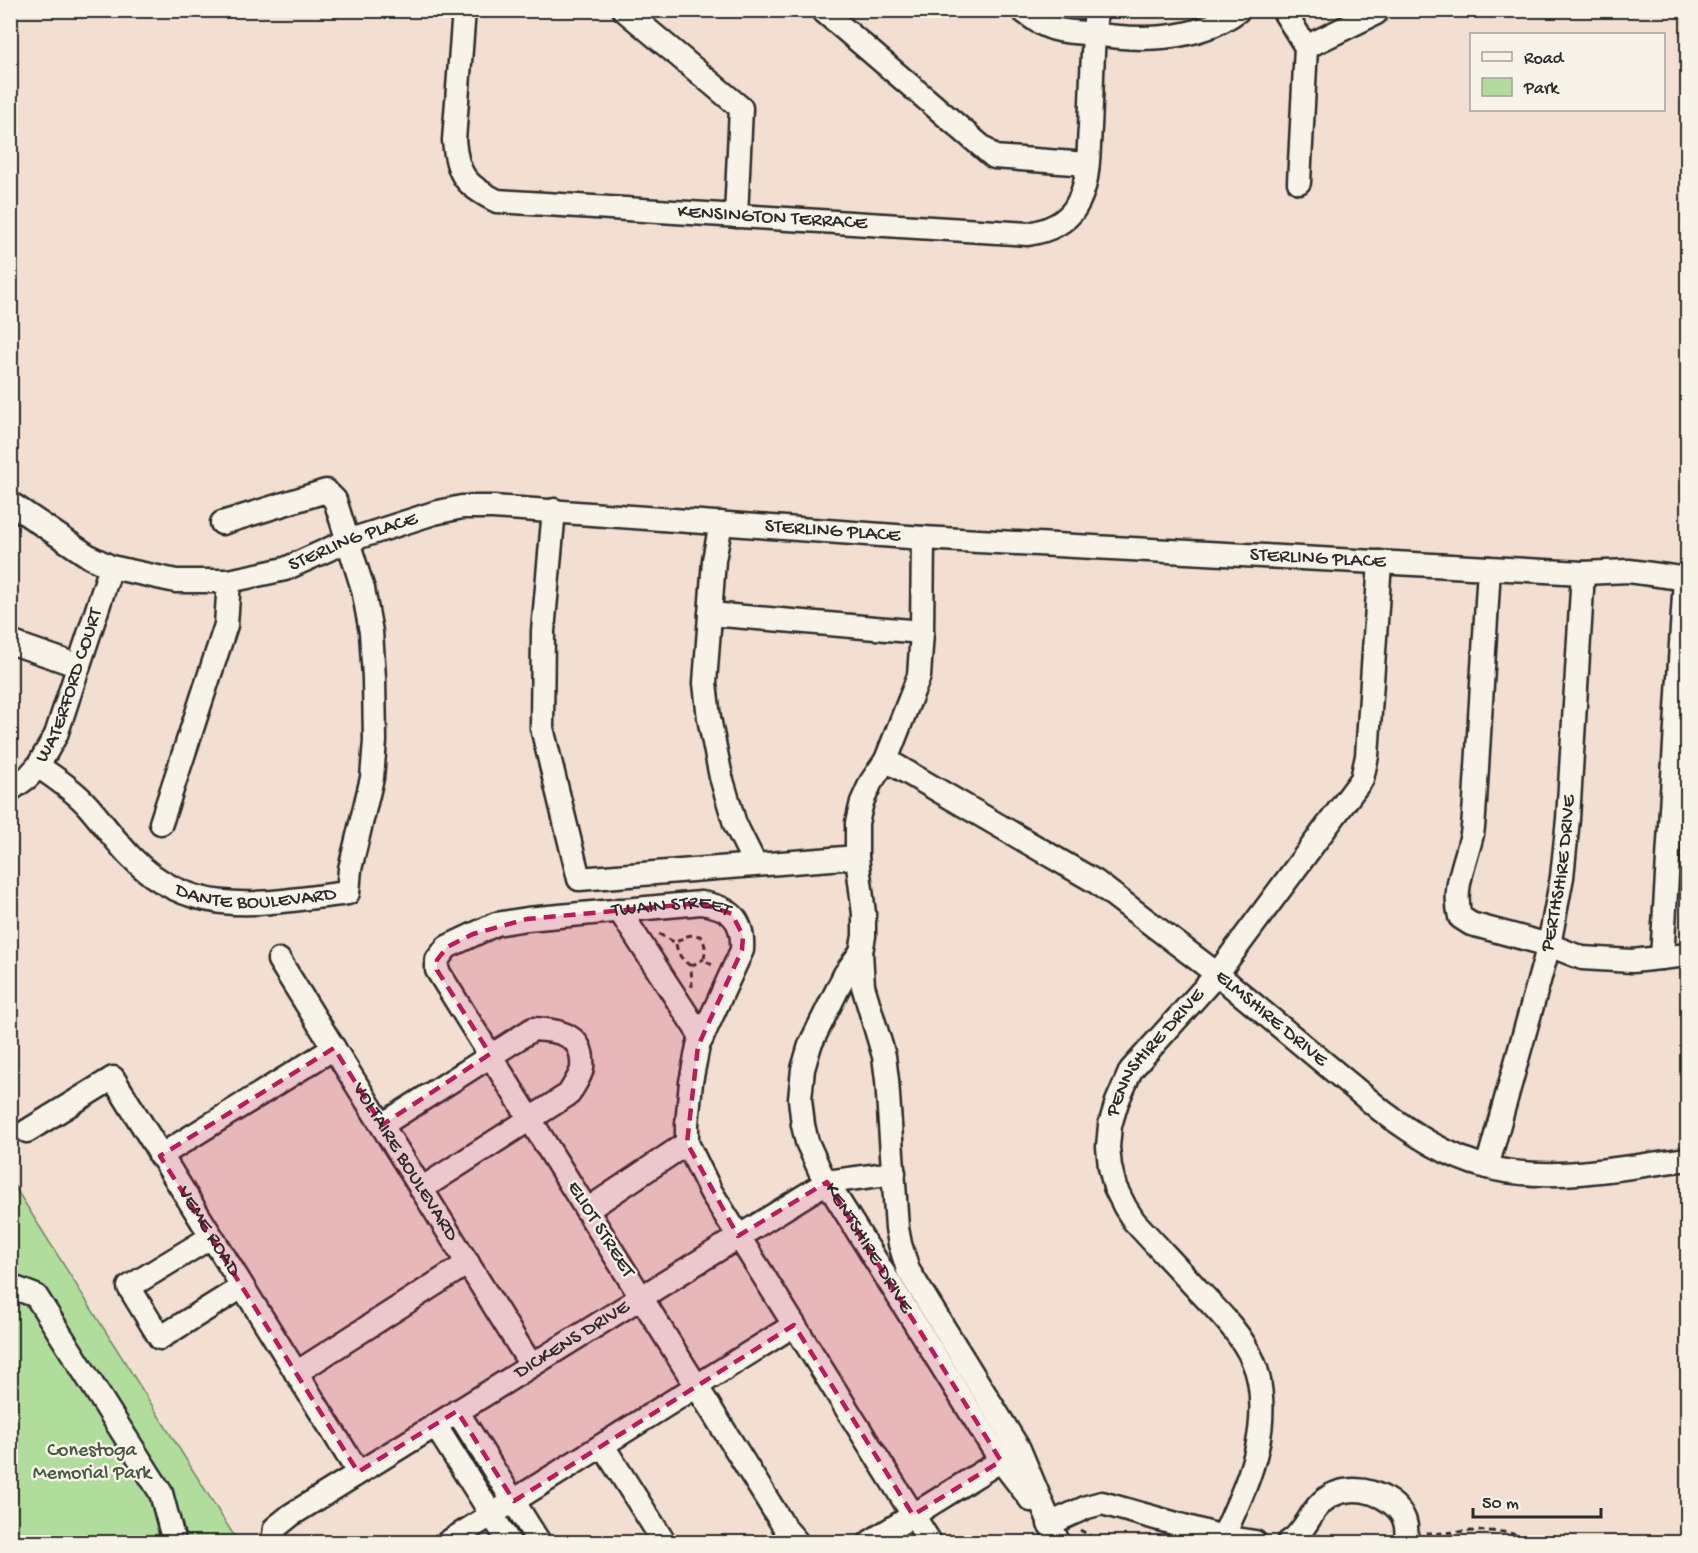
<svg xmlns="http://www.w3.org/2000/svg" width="1698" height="1553" viewBox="0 0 1698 1553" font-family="'Gochi Hand',sans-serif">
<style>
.green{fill:#b0dd9c;stroke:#6e8464;stroke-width:1.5}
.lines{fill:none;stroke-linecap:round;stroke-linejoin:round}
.minor-casing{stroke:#2b2b2b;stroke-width:27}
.path{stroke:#2b2b2b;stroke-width:3;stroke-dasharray:6 4.5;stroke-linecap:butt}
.minor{stroke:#f7f3e8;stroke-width:22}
.marked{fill:#c2185b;fill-opacity:0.2;stroke:#c2185b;stroke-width:4.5;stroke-dasharray:12 8;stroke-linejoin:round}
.labels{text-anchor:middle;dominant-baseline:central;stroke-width:5;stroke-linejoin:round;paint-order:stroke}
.street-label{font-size:20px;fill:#2b2b2b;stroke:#f7f3e8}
.park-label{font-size:20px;fill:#4c5847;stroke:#f7f3e8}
</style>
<rect width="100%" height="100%" fill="#f2dfd1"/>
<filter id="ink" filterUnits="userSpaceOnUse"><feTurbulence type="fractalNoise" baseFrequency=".0167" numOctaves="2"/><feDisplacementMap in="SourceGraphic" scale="12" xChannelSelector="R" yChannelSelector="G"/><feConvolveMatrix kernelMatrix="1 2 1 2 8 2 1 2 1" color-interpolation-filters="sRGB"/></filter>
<g filter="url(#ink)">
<path class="green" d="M 11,1181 L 238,1542 L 11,1542 Z"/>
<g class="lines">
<g class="minor-casing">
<g id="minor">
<path id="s1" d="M 464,10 L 454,140 C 457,175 466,186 497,201 L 1028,234 C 1046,231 1064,225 1075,208 C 1090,184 1088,154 1090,127 C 1092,88 1092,49 1096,10"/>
<path d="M 624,10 L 741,108 L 736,216"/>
<path d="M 822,10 L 994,157 L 1087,164"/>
<path d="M 1022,10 C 1031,17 1038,23 1049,27 C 1060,32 1073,32 1085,33 C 1137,41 1195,43 1239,10"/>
<path d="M 1283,10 L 1306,47 L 1376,13"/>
<path d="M 1299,182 L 1306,47"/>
<path id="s2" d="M 10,503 L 90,557 L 111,567 L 176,581 L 229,581 L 285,569 L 347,541 L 434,513 L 462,507 L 493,507 L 923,538 L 1489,568 L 1583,573 L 1629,571 L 1688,579"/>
<path d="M 554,510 L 543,631 L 542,728 L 579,879 L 857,857"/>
<path d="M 721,523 L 714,560 L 705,683 L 709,718 L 721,777 L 735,824 L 755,864"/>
<path d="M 923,538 L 922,632 L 919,676 L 886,760 L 871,782 L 862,802 L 857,823 L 857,857 L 864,914 L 864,936 L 861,952 L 863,986 L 884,1056 L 887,1080 L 897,1228 L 900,1244 L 908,1270 L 1019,1449 L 1058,1542"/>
<path d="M 1489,568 L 1475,801 C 1474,811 1474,823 1472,834 C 1466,862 1452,887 1460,917 L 1471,924 L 1549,945 L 1582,958 L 1632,961 L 1688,955"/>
<path d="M 710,614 L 922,632"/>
<path d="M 10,642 L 79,666"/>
<path id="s3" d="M 886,760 L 1096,882 L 1217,974 L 1382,1111 C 1413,1134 1448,1157 1487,1167 C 1551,1184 1623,1167 1688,1159"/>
<path id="s4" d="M 38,766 C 55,778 74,790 88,806 C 103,823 116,842 132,858 C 195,922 269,902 348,893 L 350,869 L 372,778 L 375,741 L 374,678 L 371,632 L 363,589 L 335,500 L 326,491 L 222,523"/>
<path id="s5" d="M 10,790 L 28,777 L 38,766 L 56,735 L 111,567"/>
<path d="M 161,823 L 226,625 L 229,581"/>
<path d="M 619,910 L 702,1038"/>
<path id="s6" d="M 861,952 L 845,974 L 810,1045 L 803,1069 L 800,1099 L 803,1125 L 807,1142 L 820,1171 L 1001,1461 L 1031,1500"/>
<path d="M 1662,958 L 1685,578"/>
<path id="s7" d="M 279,960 L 531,1365"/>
<path d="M 382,1125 L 533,1029 C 558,1030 585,1034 582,1068 C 581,1076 573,1086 569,1094 L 421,1189"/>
<path id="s8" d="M 27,1131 L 113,1078 L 358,1472"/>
<path d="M 160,1156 L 334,1048"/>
<path id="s9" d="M 1487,1167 L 1549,945 L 1562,877 L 1568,819 L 1583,573"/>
<path d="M 587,1210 L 687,1143"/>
<path d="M 211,1237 L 129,1287 L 160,1338 L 242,1287"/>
<path d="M 10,1286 L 36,1296 L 161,1493 L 174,1542"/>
<path d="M 296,1373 L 468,1263"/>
<path d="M 457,1411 L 539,1542"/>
<path d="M 435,1425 L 509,1542"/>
<path d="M 603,1446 L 664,1542"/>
<path d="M 1049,1524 L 1087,1507 L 1102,1503 L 1223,1537 L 1255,1542"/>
<path id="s10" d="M 273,1542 L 275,1528 L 291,1515 L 827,1182 L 894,1173"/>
<path d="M 448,1542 L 794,1325"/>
<path id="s11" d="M 797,1542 L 785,1528 L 437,970 L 437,960 L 447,947 L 496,924 L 527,919 L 701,903 C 730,907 744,919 742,950 L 698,1046 L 691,1082 L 687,1124 L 687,1143 L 711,1192 L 930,1542"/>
<path d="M 870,1542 L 1013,1453"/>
<path id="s12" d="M 1221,1542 C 1234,1512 1250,1480 1257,1448 C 1263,1422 1264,1386 1253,1361 C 1241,1333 1217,1310 1197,1289 C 1176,1266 1155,1244 1134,1221 L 1125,1207 L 1115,1187 L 1110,1167 L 1108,1147 L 1110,1125 L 1117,1102 L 1131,1070 L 1217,974 L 1362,779 L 1367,756 L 1380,562"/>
<path d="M 1289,1542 C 1301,1535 1307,1521 1315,1510 C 1333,1485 1366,1485 1390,1502 C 1405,1513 1408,1525 1406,1542"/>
</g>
</g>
<path class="path" d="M 659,934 L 676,943 C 684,936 689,934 700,936 C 706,944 706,949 704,959 L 713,966
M 676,944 C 678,955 682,960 691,966
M 692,987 L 691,966 L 704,959
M 1080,1530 L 1102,1542
M 1426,1534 C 1458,1533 1505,1524 1533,1542"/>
<use href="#minor" class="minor"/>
</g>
</g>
<path class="marked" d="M 701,903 L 732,914 L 743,936 L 742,950 L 698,1046 L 687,1143 L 738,1236 L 827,1182 L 1001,1461 L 913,1515 L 794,1325 L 514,1501 L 457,1411 L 358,1472 L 160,1156 L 334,1048 L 382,1125 L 490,1054 L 437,970 L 437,960 L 447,947 L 473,934 L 527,919 Z"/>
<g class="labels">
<g class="street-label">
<text stroke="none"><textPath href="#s1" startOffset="486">KENSINGTON TERRACE</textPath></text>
<text stroke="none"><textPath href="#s2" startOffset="856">STERLING PLACE</textPath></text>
<text stroke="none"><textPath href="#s2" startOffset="370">STERLING PLACE</textPath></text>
<text stroke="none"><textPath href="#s2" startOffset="1342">STERLING PLACE</textPath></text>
<text stroke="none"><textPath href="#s5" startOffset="124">WATERFORD COURT</textPath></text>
<text stroke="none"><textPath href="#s9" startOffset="303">PERTHSHIRE DRIVE</textPath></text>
<text stroke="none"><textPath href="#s4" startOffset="268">DANTE BOULEVARD</textPath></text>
<text stroke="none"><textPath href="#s11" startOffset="933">TWAIN STREET</textPath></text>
<text stroke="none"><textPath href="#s3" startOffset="465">ELMSHIRE DRIVE</textPath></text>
<text stroke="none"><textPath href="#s12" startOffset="562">PENNSHIRE DRIVE</textPath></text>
<text stroke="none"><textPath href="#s7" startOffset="238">VOLTAIRE BOULEVARD</textPath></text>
<text transform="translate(600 1230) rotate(58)">ELIOT STREET</text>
<text stroke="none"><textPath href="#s8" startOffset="282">VEME ROAD</textPath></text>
<text stroke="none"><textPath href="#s6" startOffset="328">KENTSHIRE DRIVE</textPath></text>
<text stroke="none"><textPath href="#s10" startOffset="366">DICKENS DRIVE</textPath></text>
</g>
<g class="park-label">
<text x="92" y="1451">Conestoga<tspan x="92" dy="23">Memorial Park</tspan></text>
</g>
</g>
<rect width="1698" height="1553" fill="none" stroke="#f7f3e8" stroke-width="36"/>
<rect x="18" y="18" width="1662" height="1517" fill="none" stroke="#2b2b2b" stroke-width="2" filter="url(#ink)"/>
<rect x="1470" y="33" width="195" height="78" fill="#f7f3e8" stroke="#a5a39c" stroke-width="1.5"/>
<rect x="1482" y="52" width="30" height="9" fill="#f7f3e8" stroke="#a5a39c" stroke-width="1.5"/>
<text x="1524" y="63" font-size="18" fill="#2b2b2b">Road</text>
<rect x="1482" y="78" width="30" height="18" fill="#b0dd9c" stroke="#a5a39c" stroke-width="1.5"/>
<text x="1524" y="93" font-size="18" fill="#2b2b2b">Park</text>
<path d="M1473 1508v9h128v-9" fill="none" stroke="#2b2b2b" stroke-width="3"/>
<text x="1482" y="1508" font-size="18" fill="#2b2b2b" stroke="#f7f3e8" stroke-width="4.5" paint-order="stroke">50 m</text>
</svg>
